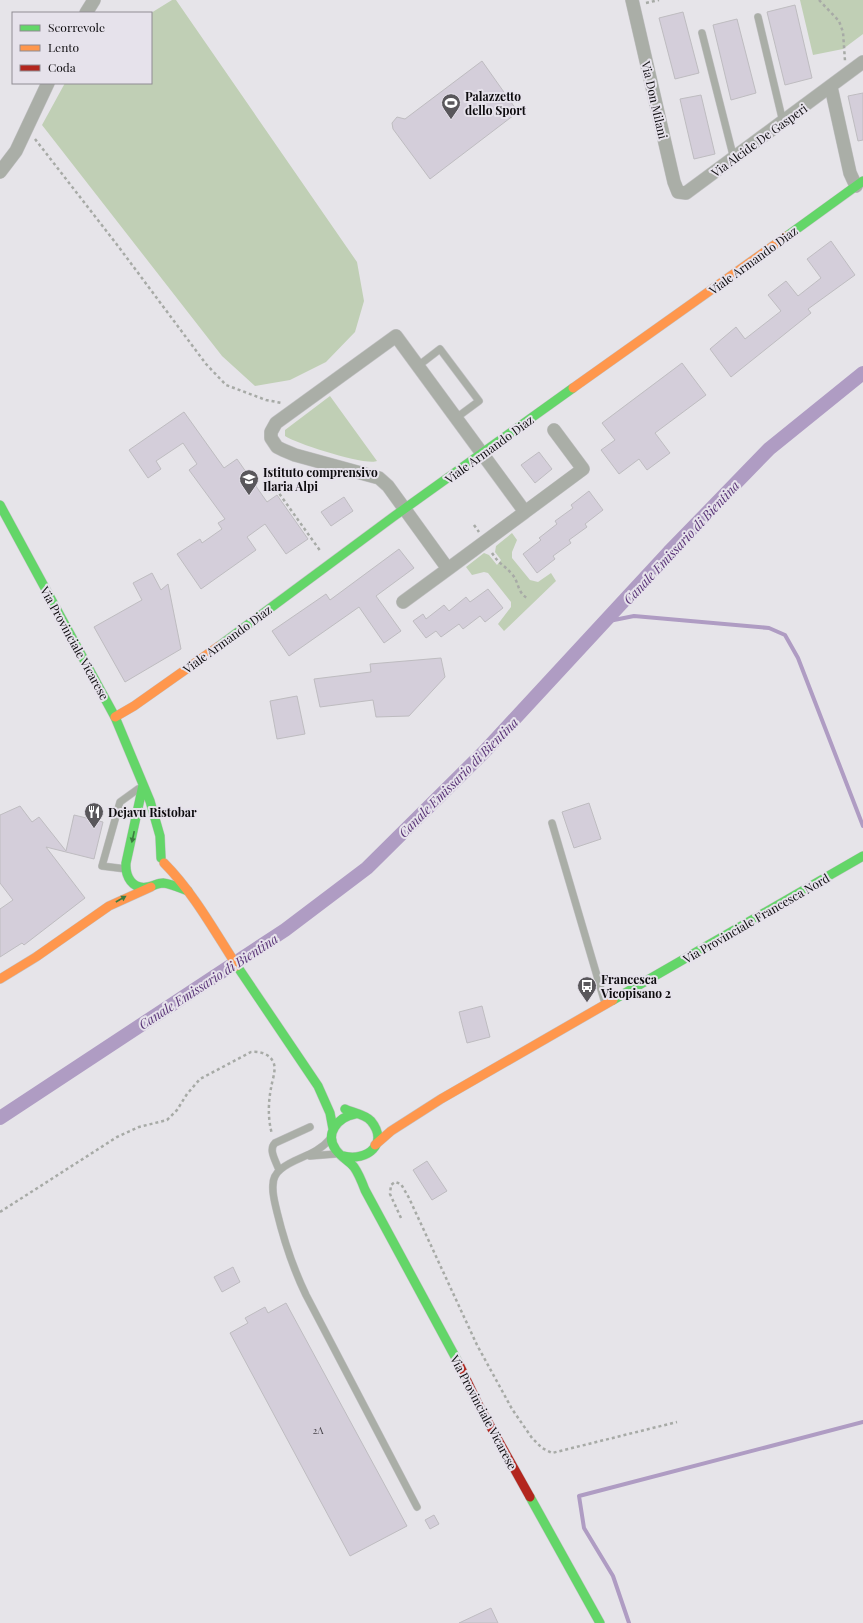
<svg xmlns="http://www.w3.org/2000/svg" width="863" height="1623" viewBox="0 0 863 1623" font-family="'Playfair Display',serif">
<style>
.green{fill:#c0cfb5}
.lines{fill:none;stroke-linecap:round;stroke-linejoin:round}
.stream{stroke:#af9cc3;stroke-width:4}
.canal{stroke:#af9cc3;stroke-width:14}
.building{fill:#d4ceda;stroke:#bebcc0}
.lane-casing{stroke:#c3c2c5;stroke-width:8}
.street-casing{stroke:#c3c2c5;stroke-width:14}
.fast-casing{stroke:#c3c2c5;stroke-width:10}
.slow-casing{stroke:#c3c2c5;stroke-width:10}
.jam-casing{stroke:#c3c2c5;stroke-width:10}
.path{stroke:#a7aaa6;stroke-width:2.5;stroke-dasharray:3 3;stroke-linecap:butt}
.lane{stroke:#aaaea7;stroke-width:7}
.street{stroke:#aaaea7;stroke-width:13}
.fast{stroke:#63d668;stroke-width:9}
.slow{stroke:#ff974d;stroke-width:9}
.jam{stroke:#b3261e;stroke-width:9}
.oneway{fill:#3c7b40}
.labels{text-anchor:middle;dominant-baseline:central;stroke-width:4;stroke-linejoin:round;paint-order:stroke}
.number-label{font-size:10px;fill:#413e43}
.poi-label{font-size:12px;font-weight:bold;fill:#0d0b0e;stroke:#e6e2eb;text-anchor:start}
.street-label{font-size:12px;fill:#0d0b0e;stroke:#e6e2eb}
.water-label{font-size:13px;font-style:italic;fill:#583376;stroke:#e6e2eb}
</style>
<rect width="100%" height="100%" fill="#e6e4e9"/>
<path class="green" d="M 172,0 L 176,0 L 357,262 L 364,301 L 355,332 L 326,362 L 290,380 L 255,386 L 222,356 L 42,125 L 65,83 L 151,83 L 151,13 Z
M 800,0 L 863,0 L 863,34 L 843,49 L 813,55 Z
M 330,396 L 377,461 C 366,466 297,444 285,436 L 285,430 Z
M 512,533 L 517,540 L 512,552 L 512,558 L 530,580 L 538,582 L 551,573 L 556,581 L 504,631 L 498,624 L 511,607 L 511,602 L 488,573 L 484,572 L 472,575 L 466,567 L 484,553 L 489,555 L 497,565 L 501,560 L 495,552 L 496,546 Z"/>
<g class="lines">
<path class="stream" d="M 604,622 L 634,616 L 769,628 L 785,635 L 798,658 L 863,826
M 629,1623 L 613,1576 L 584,1528 L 579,1496 L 863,1422"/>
<path class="canal" d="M 0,1118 L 285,930 L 367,868 L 484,752 L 669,552 L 769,449 L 863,373"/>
</g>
<path class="building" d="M 795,5 L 812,78 L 785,85 L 767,12 Z
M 683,12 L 699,73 L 675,79 L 659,18 Z
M 737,19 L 756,93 L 731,100 L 713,25 Z
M 482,61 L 518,112 L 430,179 L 393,129 L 392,123 L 397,117 L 405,119 Z
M 863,93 L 863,140 L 858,141 L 848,96 Z
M 701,95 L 715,154 L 694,159 L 680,99 Z
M 831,241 L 855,275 L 808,309 L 811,313 L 731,377 L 710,349 L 736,327 L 745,339 L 781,311 L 768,295 L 786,281 L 798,296 L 821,278 L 807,259 Z
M 682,363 L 706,395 L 655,433 L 670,453 L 647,470 L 639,459 L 619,474 L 601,450 L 615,440 L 602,423 Z
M 184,412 L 224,468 L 237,459 L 267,502 L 277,495 L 308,539 L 286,554 L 265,524 L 247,537 L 256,550 L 201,589 L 177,554 L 200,539 L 202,543 L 222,529 L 218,523 L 225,519 L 189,470 L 197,464 L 183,443 L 156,461 L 161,469 L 148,478 L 129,450 Z
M 539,452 L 552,469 L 535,483 L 521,465 Z
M 589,491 L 603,510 L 585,524 L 587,527 L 569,540 L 571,543 L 553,556 L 555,559 L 537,573 L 523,554 L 541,540 L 539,538 L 557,524 L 555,521 L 573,508 L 571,505 Z
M 344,497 L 353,511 L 331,526 L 321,512 Z
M 399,549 L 414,568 L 376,596 L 401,631 L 384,643 L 359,607 L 289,656 L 272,631 L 326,594 L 330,600 Z
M 152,573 L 161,590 L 168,584 L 181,649 L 125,682 L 94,627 L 142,600 L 133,583 Z
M 488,589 L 503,608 L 485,622 L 480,616 L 463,629 L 459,624 L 441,637 L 436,631 L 426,638 L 413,621 L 423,614 L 426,619 L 444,605 L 449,611 L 466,597 L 470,602 Z
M 441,658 L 445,677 L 409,716 L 376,717 L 373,700 L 320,707 L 314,679 L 371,672 L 370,664 Z
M 297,696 L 305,734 L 277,739 L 270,701 Z
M 589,803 L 601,839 L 574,848 L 562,812 Z
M 20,806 L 32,822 L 39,817 L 66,851 L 74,815 L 103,822 L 94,859 L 46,847 L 85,898 L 24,945 L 22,943 L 0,957 L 0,909 L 13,900 L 0,883 L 0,815 Z
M 482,1006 L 490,1037 L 467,1043 L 459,1012 Z
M 427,1161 L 447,1191 L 432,1200 L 413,1170 Z
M 233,1267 L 240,1282 L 222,1292 L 214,1277 Z
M 286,1303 L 407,1526 L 350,1556 L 230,1333 L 248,1323 L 245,1318 L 265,1307 L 268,1313 Z
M 434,1515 L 439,1524 L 430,1529 L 425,1520 Z
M 491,1608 L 498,1623 L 459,1623 Z"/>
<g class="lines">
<g class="lane-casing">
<path id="lane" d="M 758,17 L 783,122
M 702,33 L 734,159
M 418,366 L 440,349 L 479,401 L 456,418
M 552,823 L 605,1003
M 126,869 L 102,866 L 120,802 L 138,789
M 330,1139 C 316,1156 295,1157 281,1169 C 276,1173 273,1179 273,1185 C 272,1194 275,1203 277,1212 C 284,1241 293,1268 306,1295 L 417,1507
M 310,1156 L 335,1154
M 279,1170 C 276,1161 268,1150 275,1143 L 310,1127"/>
</g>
<g class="street-casing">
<path id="street" d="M 632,0 L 674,182 L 678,192 L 686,193 L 863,62
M 86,13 L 94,0
M 831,87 L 850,173 L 856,186
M 0,172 L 16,151 L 48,83
M 396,336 L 525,512 L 448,569 L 388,486 L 379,478 L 295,455 L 283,450 L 277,447 L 271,438 L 271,432 L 276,423 Z
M 525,512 L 583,469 L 554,430
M 403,602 L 448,569"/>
</g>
<g class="fast-casing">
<path id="fast" d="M 787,236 L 863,181
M 0,505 L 115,717 L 150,801 L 160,836 L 161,858
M 219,646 L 393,517 L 573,388
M 143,785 L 126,863 C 125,876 132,890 148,887 C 153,886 158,883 163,883 C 172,884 180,888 188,891
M 237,966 L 318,1086 L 330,1113 L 333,1129
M 613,1000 L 863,856
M 355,1114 C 338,1117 324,1134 336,1150 C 341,1157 349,1161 354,1167 C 359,1174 362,1182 365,1190 L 458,1362
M 343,1156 C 368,1162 389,1143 371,1121 C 365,1114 353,1113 345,1109
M 530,1497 L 600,1623"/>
</g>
<g class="slow-casing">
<path id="slow" d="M 573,388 L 787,236
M 115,717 L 134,706 L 219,646
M 164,863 C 193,892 215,932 237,966
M 0,979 L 36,957 L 109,906 L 151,887
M 375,1145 L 391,1131 L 441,1099 L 613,1000"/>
</g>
<g class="jam-casing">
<path id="jam" d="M 458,1362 L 478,1404 L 530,1497"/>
</g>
<path class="path" d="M 819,0 L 839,21 L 843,32 L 845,61
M 646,3 L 659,0
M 35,139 L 118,246 L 206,364 L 226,385 L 266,400 L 282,403
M 276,489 L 321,552
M 474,525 L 479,532
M 492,553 C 499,564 504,565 512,574 C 519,582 517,592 527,598
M 0,1212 L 117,1137 L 139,1127 L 167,1120 L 177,1110 L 187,1094 L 200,1079 L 251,1052 C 260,1051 271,1054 274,1064 C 276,1071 272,1081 271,1088 C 268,1104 268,1120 272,1134
M 401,1218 L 390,1194 L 391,1185 L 395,1182 L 401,1184 L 409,1198 L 477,1345 L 512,1409 L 532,1438 L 542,1448 L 552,1453 L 677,1422"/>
<use href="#lane" class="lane"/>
<use href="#street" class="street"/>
<use href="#fast" class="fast"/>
<use href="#slow" class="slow"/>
<use href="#jam" class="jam"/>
</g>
<defs><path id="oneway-solid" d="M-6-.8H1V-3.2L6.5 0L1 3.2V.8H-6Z"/></defs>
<g class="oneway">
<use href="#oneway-solid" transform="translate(133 837) rotate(102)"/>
<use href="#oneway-solid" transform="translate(121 899) rotate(-30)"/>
</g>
<defs>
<g id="stadium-pin" transform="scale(1)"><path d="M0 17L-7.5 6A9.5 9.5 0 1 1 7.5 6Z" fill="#59575b" stroke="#e6e2eb"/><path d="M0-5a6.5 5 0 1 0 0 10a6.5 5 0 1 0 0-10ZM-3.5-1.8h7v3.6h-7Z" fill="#fff"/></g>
<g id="school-pin" transform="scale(1)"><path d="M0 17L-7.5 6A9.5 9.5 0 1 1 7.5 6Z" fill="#59575b" stroke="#e6e2eb"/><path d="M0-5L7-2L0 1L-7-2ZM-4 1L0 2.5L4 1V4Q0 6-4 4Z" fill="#fff"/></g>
<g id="restaurant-pin" transform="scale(1)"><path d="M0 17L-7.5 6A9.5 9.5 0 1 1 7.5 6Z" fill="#59575b" stroke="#e6e2eb"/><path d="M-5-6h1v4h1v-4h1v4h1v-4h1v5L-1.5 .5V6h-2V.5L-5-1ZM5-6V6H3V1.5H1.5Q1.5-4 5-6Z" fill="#fff"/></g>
<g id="bus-pin" transform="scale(1)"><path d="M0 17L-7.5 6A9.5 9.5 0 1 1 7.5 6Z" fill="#59575b" stroke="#e6e2eb"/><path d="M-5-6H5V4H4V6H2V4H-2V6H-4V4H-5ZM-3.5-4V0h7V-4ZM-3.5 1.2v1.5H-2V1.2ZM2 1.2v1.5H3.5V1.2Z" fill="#fff"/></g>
</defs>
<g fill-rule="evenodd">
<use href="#stadium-pin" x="451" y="103"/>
<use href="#school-pin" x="249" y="479"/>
<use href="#restaurant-pin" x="94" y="812"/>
<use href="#bus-pin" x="587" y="986"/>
</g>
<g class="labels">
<g class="number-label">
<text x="318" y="1430">2A</text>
</g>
<g class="poi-label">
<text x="465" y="96">Palazzetto<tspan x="465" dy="14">dello Sport</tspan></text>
<text x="263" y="472">Istituto comprensivo<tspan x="263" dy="14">Ilaria Alpi</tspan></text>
<text x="108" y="812">Dejavu Ristobar</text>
<text x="601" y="979">Francesca<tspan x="601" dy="14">Vicopisano 2</tspan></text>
</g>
<g class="street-label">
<text transform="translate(655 100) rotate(77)">Via Don Milani</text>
<text transform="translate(759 140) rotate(-36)">Via Alcide De Gasperi</text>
<text transform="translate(753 260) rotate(-36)">Viale Armando Diaz</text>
<text transform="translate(489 449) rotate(-36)">Viale Armando Diaz</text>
<text transform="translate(227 639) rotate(-36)">Viale Armando Diaz</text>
<text transform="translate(75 643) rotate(61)">Via Provinciale Vicarese</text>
<text transform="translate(756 918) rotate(-30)">Via Provinciale Francesca Nord</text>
<text transform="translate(484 1412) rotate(62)">Via Provinciale Vicarese</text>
</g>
<g class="water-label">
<text transform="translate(681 542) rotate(-47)">Canale Emissario di Bientina</text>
<text transform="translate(458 777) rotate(-45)">Canale Emissario di Bientina</text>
<text transform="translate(208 981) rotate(-33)">Canale Emissario di Bientina</text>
</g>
</g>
<rect x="12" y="12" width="140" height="72" fill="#e6e2eb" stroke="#8f8c93"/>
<rect x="20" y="25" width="20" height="6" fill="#63d668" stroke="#8f8c93"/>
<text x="48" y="32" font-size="12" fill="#0d0b0e">Scorrevole</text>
<rect x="20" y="45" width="20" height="6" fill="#ff974d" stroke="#8f8c93"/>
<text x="48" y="52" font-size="12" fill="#0d0b0e">Lento</text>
<rect x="20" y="65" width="20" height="6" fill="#b3261e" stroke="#8f8c93"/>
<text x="48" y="72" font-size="12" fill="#0d0b0e">Coda</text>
</svg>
